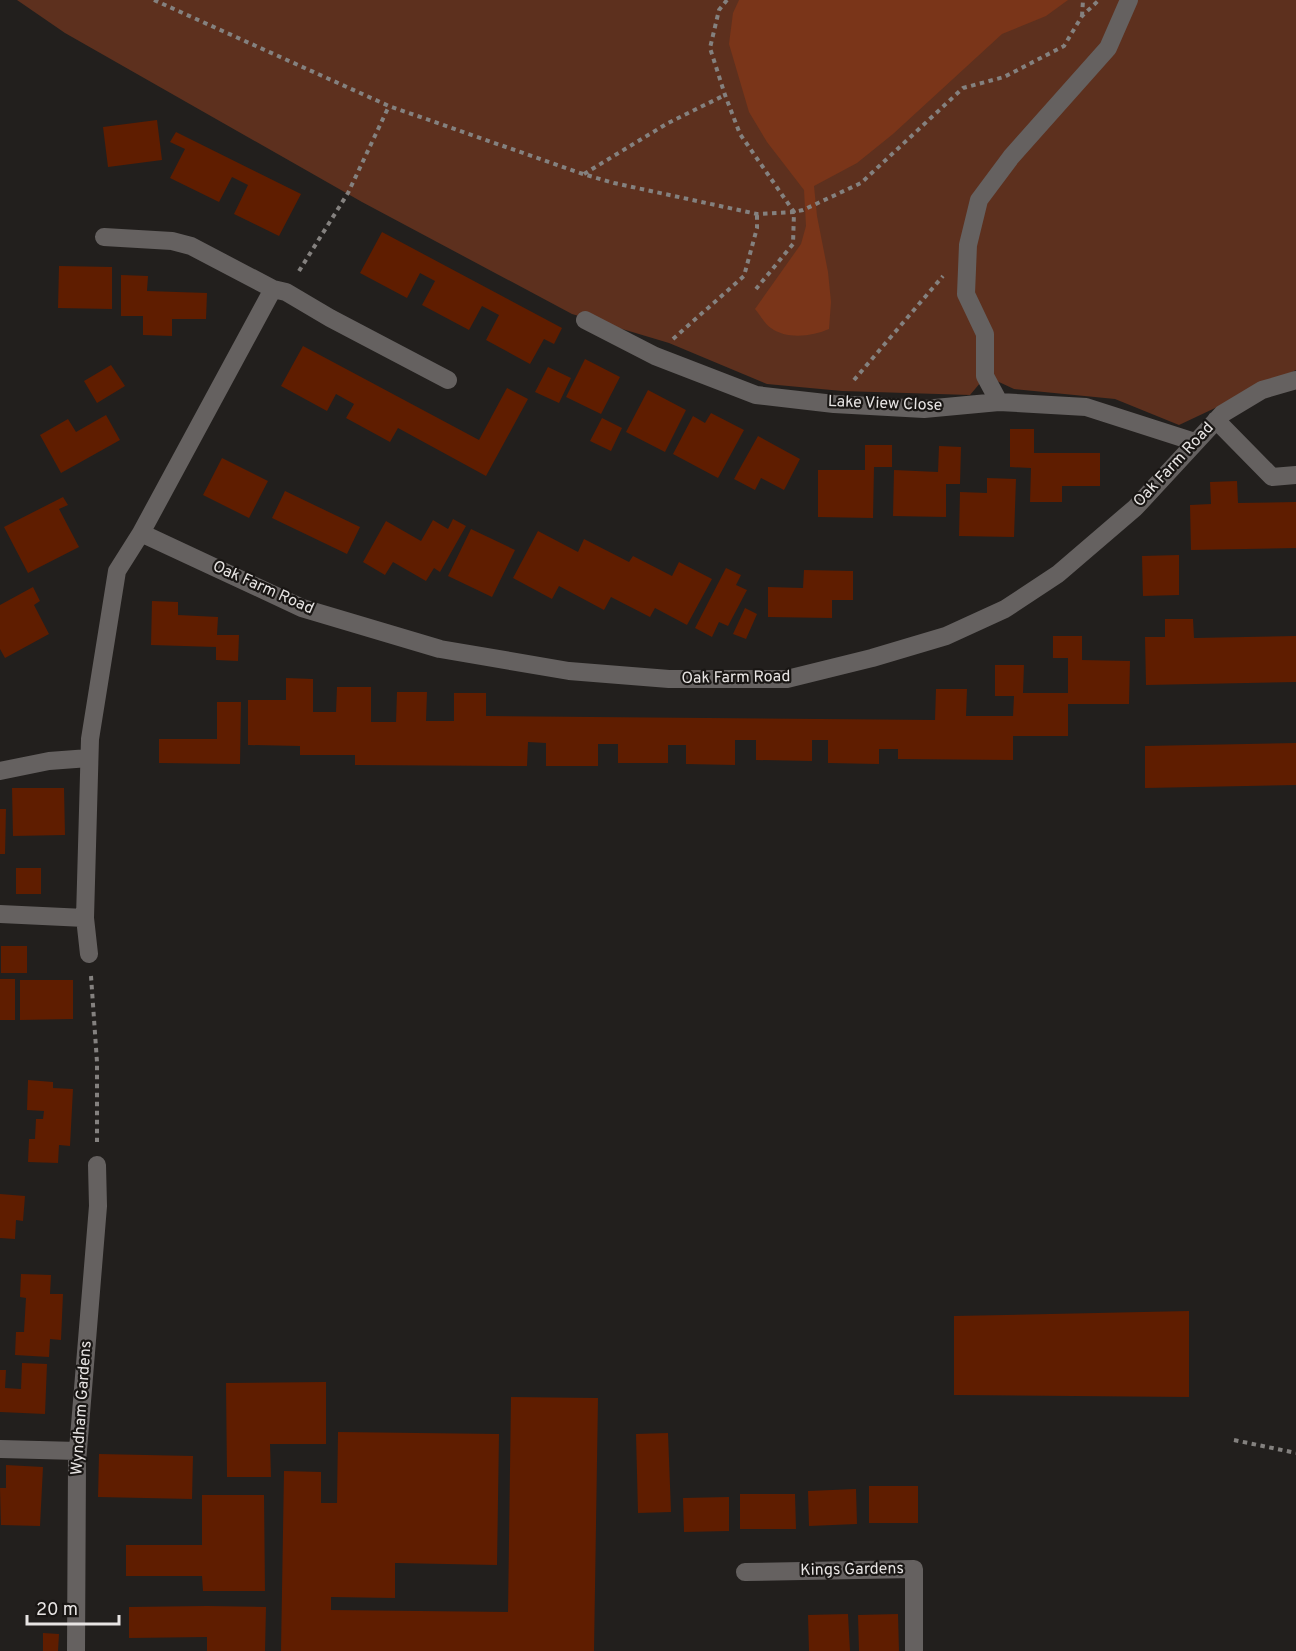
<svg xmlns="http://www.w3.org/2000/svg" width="1296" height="1651" viewBox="0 0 1296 1651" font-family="Overpass,sans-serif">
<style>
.green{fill:#5d301e}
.water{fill:#7a3519}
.building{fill:#5f1d00}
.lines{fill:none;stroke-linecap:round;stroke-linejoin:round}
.path{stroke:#84817f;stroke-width:4;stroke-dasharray:4.5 4.5;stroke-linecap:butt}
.minor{stroke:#656160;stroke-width:18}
.labels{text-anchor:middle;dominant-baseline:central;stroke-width:4.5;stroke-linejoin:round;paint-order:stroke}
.street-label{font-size:16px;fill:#e7e4e3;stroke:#191614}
</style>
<rect width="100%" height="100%" fill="#221f1d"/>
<path class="green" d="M 17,0 L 1296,0 L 1296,370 L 1179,425 L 1115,399 L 1014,389 L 986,376 L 970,395 L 842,391 L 767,384 L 669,343 L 572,314 L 362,202 L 65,33 Z"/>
<path class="water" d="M 739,0 L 1068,0 L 1046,16 L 1002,34 L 893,134 L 857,163 L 814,186 L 817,216 L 828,272 L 831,302 L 829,329 C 813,336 787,340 771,328 C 765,324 760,315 755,309 L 801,244 L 806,226 L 804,190 L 767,142 L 749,112 L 729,44 L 733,13 Z"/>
<path class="building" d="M 157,120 L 162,160 L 108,167 L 103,127 Z
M 176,132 L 301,194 L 279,236 L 234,214 L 248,185 L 232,177 L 219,202 L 170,178 L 185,149 L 170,142 Z
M 382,232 L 562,328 L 554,344 L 544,339 L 530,364 L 486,340 L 499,315 L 482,306 L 469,330 L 422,305 L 435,281 L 420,273 L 407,298 L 360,273 Z
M 59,266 L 112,267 L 112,309 L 58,308 Z
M 121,275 L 148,276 L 147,291 L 207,293 L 206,319 L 172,319 L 172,336 L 143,335 L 143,316 L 121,316 Z
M 303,346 L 479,440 L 507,388 L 528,399 L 486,476 L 398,428 L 390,442 L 346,418 L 354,404 L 336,394 L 327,411 L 281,386 Z
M 585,359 L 620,377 L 601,414 L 566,397 Z
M 111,365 L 125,386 L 97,403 L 84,381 Z
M 548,367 L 571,378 L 559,403 L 535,392 Z
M 648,390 L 686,410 L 665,452 L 626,432 Z
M 711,413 L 744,430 L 718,478 L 673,454 L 693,416 L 705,423 Z
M 106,415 L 120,440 L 61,473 L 40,435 L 68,419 L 76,432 Z
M 602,418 L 622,428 L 611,451 L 590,441 Z
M 1010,429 L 1034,429 L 1034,453 L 1100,453 L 1100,486 L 1062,486 L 1062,502 L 1030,502 L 1031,468 L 1010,467 Z
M 758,436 L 800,459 L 784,490 L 761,478 L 755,490 L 734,479 Z
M 865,445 L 892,445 L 892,467 L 874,467 L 873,518 L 818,517 L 818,470 L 865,470 Z
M 939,446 L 961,447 L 960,484 L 946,484 L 946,517 L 893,516 L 894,470 L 938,472 Z
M 222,458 L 268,481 L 249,518 L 203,495 Z
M 987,478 L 1016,479 L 1014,537 L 959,536 L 960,492 L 987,493 Z
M 1237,481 L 1238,503 L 1296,502 L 1296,548 L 1191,550 L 1190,505 L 1211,504 L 1210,482 Z
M 285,491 L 360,527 L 347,554 L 272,518 Z
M 63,497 L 68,505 L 59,509 L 79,547 L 28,573 L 4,527 Z
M 453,519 L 466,526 L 440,572 L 434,568 L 426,581 L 393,562 L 385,575 L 363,562 L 386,521 L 421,541 L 433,520 L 448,529 Z
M 471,529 L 515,550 L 492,597 L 448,576 Z
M 538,531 L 578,552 L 584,539 L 629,562 L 633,556 L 672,576 L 679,562 L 712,579 L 687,625 L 655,608 L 650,617 L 611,597 L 604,610 L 559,586 L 552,599 L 513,578 Z
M 1179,555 L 1179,595 L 1143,596 L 1142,556 Z
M 726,568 L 741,575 L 736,585 L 747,590 L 728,626 L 719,622 L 712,637 L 695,628 Z
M 804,570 L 853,571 L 853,600 L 832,600 L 832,618 L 768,617 L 768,587 L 803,588 Z
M 33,587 L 40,601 L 34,605 L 49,634 L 5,658 L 0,649 L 0,605 Z
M 152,601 L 178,602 L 178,615 L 218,617 L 217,635 L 239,635 L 238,661 L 216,660 L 216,647 L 151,645 Z
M 745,608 L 757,614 L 746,639 L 733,634 Z
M 1165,619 L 1193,619 L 1194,638 L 1296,636 L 1296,682 L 1146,685 L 1145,637 L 1165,637 Z
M 1053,636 L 1082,636 L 1082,660 L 1130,661 L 1129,704 L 1068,704 L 1068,736 L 1013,736 L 1013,760 L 898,759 L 898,749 L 879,749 L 879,764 L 828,763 L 828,740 L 812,740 L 812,761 L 756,760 L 756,740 L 735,740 L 735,765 L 686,764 L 686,745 L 668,745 L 668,763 L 618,763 L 618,744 L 598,744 L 598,766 L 546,766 L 546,743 L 528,742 L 527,766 L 355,765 L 355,755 L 300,755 L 300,746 L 248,745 L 248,700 L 286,700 L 286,678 L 313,679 L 313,712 L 336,712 L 337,687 L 371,687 L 371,722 L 396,722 L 397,692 L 427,692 L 426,721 L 454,721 L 454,693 L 486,693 L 486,716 L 935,720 L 936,689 L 967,689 L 966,716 L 1013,716 L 1014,696 L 995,696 L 995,665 L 1024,665 L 1023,693 L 1068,693 L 1068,658 L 1053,658 Z
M 217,702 L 241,702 L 240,764 L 159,763 L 159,739 L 217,739 Z
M 1296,743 L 1296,785 L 1145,788 L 1145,746 Z
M 12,788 L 64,788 L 65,835 L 13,836 Z
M 0,809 L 6,809 L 5,854 L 0,854 Z
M 16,868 L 41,868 L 41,894 L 16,894 Z
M 1,946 L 27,946 L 27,973 L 1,973 Z
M 0,979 L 15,979 L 15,1020 L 0,1020 Z
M 20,980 L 73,980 L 73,1019 L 20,1020 Z
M 28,1080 L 53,1082 L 53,1088 L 73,1089 L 70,1146 L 59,1145 L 58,1163 L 28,1162 L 29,1139 L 35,1139 L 36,1119 L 43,1119 L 44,1111 L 27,1110 Z
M 0,1194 L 25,1196 L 23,1221 L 16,1220 L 15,1239 L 0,1238 Z
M 21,1274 L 51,1275 L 50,1294 L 63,1294 L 61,1340 L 50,1339 L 49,1357 L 15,1355 L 16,1332 L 24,1332 L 26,1298 L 20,1297 Z
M 1189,1311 L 1189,1397 L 954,1395 L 954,1316 Z
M 22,1363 L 47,1364 L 45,1414 L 0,1412 L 0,1370 L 6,1370 L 5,1388 L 21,1389 Z
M 326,1382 L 326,1444 L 270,1444 L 271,1477 L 227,1477 L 226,1383 Z
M 511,1397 L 598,1398 L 594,1651 L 281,1651 L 284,1471 L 321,1472 L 321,1503 L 337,1503 L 338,1432 L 499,1434 L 497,1565 L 395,1563 L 395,1598 L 331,1597 L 331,1610 L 508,1612 Z
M 668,1433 L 671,1512 L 638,1513 L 636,1434 Z
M 99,1454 L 193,1456 L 192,1499 L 98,1497 Z
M 6,1465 L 43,1467 L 40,1526 L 1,1525 L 0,1488 L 6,1488 Z
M 869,1486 L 918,1486 L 918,1523 L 869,1523 Z
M 856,1489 L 857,1524 L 809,1526 L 808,1491 Z
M 740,1494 L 795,1494 L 796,1529 L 740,1529 Z
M 202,1495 L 264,1495 L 265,1591 L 203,1591 L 202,1576 L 126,1576 L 126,1545 L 202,1545 Z
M 729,1497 L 729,1531 L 684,1532 L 683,1498 Z
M 207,1606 L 266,1607 L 265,1651 L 207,1651 L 207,1637 L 129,1638 L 129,1607 Z
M 848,1614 L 850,1651 L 809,1651 L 808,1615 Z
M 898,1614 L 899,1651 L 859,1651 L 858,1615 Z
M 43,1633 L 59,1634 L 58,1651 L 43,1651 Z"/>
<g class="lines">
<path class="path" d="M 154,0 L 389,106 L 583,174 L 614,183 L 757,214 L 794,212 L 803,210 L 861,183 L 963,88 L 1004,77 L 1064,46 L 1082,16 L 1099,0
M 727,0 L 719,10 L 710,48 L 725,95 L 740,134 L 794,212 L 793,244 L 756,289
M 1082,16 L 1083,0
M 584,174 L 668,123 L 725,95
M 299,271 L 348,193 L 389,106
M 673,339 L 744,276 L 757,228 L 757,214
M 854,380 L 943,276
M 91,976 L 97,1062 L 97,1142
M 1234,1440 L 1296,1453"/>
<path class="minor" d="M 104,237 L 172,241 L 191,246 L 273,289
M 585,320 L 655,356 L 756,395 L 834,404 L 924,409 L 999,402 L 1086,407 L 1195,442
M 999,402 L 985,376 L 985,334 L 966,294 L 968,245 L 979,200 L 1011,157 L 1108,48 L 1129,0
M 1216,420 L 1272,477 L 1296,475
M 141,533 L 302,608 L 440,649 L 569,671 L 669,679 L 787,679 L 872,658 L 946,636 L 1005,609 L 1058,574 L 1135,508 L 1222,414 L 1262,390 L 1296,380
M 0,771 L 49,761 L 89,758
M 0,914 L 85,918
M 89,954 L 85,918 L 90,739 L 117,571 L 141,533 L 273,289 L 286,292 L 330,318 L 448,380
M 0,1449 L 78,1451
M 745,1572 L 914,1569 L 914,1651
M 76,1651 L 77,1462 L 98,1206 L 97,1165"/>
</g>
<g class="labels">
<g class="street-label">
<text transform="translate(885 404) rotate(2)">Lake View Close</text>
<text transform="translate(1174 465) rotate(-47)">Oak Farm Road</text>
<text transform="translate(263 588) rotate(24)">Oak Farm Road</text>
<text transform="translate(736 678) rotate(-1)">Oak Farm Road</text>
<text transform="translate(82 1408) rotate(-86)">Wyndham Gardens</text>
<text transform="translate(852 1570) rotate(-1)">Kings Gardens</text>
</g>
</g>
<path d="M27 1615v9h92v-9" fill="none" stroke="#e7e4e3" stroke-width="3"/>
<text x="36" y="1615" font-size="18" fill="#e7e4e3" stroke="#191614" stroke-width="4.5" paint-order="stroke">20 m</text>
</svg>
